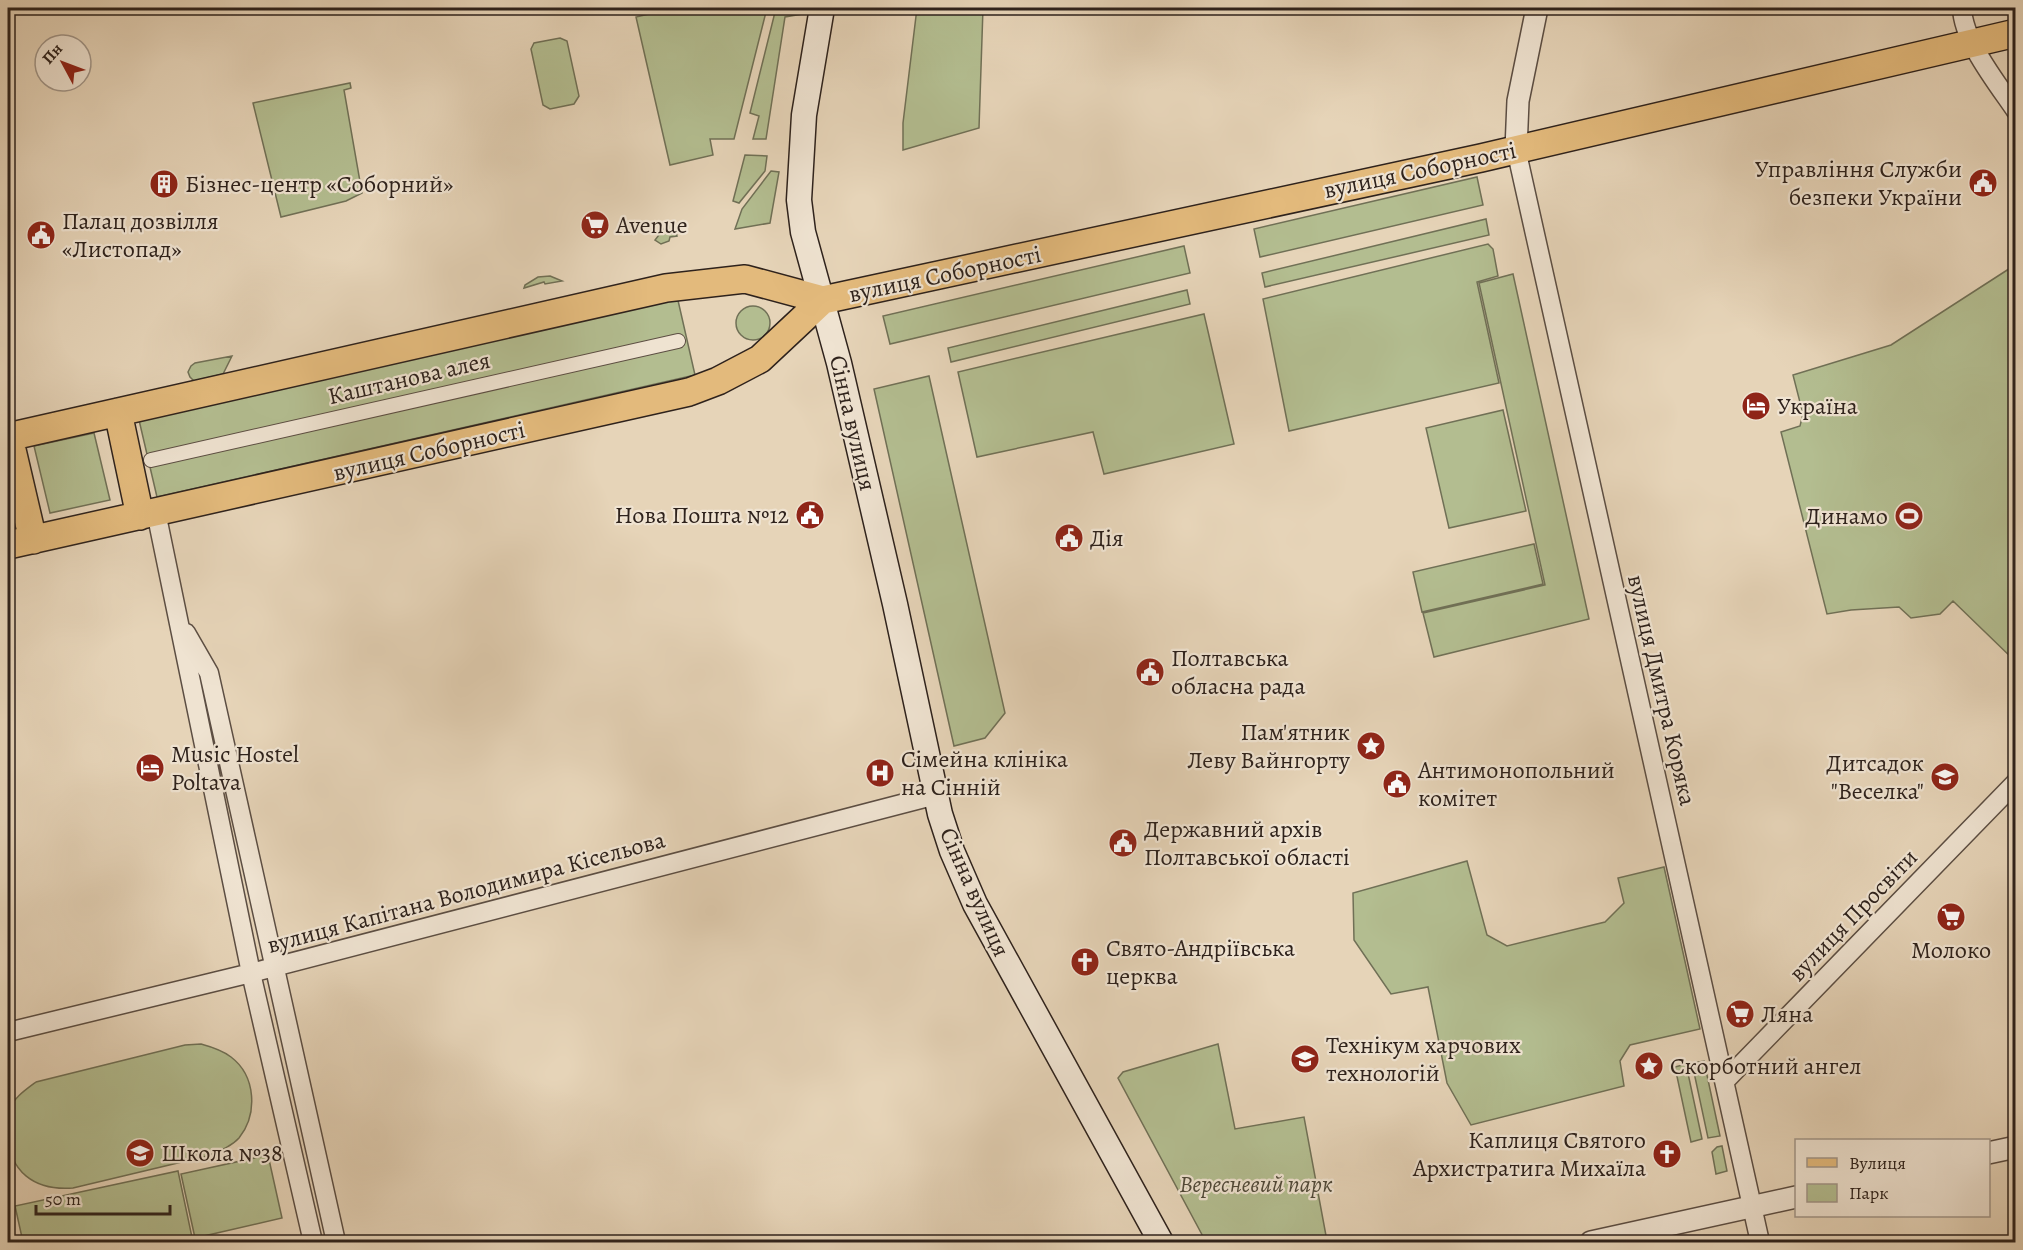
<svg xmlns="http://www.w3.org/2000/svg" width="2023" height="1250" viewBox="0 0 2023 1250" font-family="Alegreya,serif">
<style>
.green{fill:#b3bd90;stroke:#707056;stroke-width:1.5}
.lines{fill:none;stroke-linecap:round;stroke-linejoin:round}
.pedestrian-casing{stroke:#5c4e43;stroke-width:16}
.minor-casing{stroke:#5c4e43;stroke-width:21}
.tertiary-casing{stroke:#5c4e43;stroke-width:24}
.secondary-casing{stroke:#2e221c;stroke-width:27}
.primary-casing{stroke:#2e221c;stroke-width:30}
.pedestrian{stroke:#efe3d1;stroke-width:14}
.minor{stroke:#efe3d1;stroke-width:18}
.tertiary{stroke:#efe3d1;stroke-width:21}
.secondary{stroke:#efe3d1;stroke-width:24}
.primary{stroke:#e3ba7c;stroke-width:27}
.labels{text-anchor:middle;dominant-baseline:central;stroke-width:4.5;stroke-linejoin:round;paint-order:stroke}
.poi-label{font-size:24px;fill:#2e221c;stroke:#efe3d1;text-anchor:start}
.street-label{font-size:24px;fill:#2e221c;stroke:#efe3d1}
.park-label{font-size:24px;font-style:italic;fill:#4f4939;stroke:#efe3d1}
</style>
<rect width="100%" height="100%" fill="#e6d4b8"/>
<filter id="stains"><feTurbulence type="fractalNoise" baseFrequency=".00333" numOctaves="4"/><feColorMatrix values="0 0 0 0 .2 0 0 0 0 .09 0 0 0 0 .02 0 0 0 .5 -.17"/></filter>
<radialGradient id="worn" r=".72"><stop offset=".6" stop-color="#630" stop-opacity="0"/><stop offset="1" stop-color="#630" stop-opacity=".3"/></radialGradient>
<path class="green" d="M 675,8 L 767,8 L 734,139 L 710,139 L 713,155 L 670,165 L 636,17 Z
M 776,8 L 803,8 L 802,14 L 785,17 L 766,139 L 753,139 L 759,116 L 750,113 Z
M 917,8 L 983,8 L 979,128 L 903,150 L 903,123 Z
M 560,38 L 567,41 L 579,96 L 574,104 L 550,109 L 543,105 L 531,49 L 534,43 Z
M 350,83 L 351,88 L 344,90 L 362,193 L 346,201 L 281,217 L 253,103 Z
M 745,155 L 767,156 L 765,171 L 739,203 L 733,201 Z
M 771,171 L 779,172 L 770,223 L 735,229 L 742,209 Z
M 1477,177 L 1483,205 L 1260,257 L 1254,229 Z
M 1486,219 L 1489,235 L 1265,287 L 1262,273 Z
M 669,222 L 674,222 L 677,236 L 670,237 L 669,241 L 661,244 L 655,240 Z
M 1488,244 L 1493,249 L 1498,276 L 1477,282 L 1499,383 L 1289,431 L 1263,299 Z
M 1184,246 L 1190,273 L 890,344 L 883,316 Z
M 2015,265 L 2015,661 L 1953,601 L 1940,614 L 1911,618 L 1899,607 L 1851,610 L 1827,614 L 1781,432 L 1800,426 L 1803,414 L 1793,375 L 1891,345 Z
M 1513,274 L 1589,619 L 1434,657 L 1423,613 L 1545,585 L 1479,283 Z
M 550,276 L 562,281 L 545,284 L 544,282 L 524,288 L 525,285 L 538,277 Z
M 1187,290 L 1190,304 L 951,362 L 948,348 Z
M 677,296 L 695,375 L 157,497 L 139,420 Z
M736 323a17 17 0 1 1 34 0a17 17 0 1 1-34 0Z
M 1204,314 L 1234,444 L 1104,474 L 1093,432 L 977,457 L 958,372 Z
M 232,356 L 223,374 L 194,381 L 190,377 L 188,372 L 191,366 L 195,363 Z
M 929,376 L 1005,713 L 985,738 L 954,746 L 874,389 Z
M 1503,410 L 1526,511 L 1449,528 L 1426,428 Z
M 94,433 L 110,500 L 50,513 L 34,446 Z
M 1534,544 L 1543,584 L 1422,612 L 1413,572 Z
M 1467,861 L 1487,935 L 1507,946 L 1605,922 L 1624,903 L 1618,878 L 1664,867 L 1700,1029 L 1630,1045 L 1620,1061 L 1624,1086 L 1471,1125 L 1447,1083 L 1428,987 L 1391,994 L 1354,940 L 1353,893 Z
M 201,1044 C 212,1047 222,1050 231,1057 C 256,1076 258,1114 239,1138 C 231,1147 218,1152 207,1156 L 73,1188 C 35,1191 8,1172 8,1132 C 8,1126 6,1119 8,1113 C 12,1099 25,1090 36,1082 L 185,1045 Z
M 1218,1044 L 1235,1129 L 1304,1117 L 1327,1241 L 1334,1242 L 1206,1242 L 1118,1078 L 1123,1072 Z
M 1704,1061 L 1720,1136 L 1708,1138 L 1692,1063 Z
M 1686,1064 L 1702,1139 L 1691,1142 L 1675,1067 Z
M 1722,1146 L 1727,1171 L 1716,1174 L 1712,1152 L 1717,1147 Z
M 268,1155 L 282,1218 L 195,1238 L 181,1174 Z
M 178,1171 L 193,1242 L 23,1242 L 15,1206 Z"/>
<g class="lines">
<g class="pedestrian-casing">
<path id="pedestrian" d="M 151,460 L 678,341"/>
</g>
<g class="minor-casing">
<path id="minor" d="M 1962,8 C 1963,41 1997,83 2016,111
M 1516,149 L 1760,1242
M 156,512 L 251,973 L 313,1242
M 186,633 L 209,673 L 336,1242
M 8,1032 L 251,973 L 936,795
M 1725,1081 L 2016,782"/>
</g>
<g class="tertiary-casing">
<path id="tertiary" d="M 1516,149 L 1518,101 L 1537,8
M 1988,1153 L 2016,1147
M 1591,1242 L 1796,1197"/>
</g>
<g class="secondary-casing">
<path id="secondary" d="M 822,8 L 804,115 L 799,200 L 803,232 L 839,363 L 895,604 L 940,814 L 952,851 L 975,904 L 1161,1242"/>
</g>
<g class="primary-casing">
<path id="primary" d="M 118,412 L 140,516
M 8,437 L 666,288 L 745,279 L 823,300 L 1481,158 L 2016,33
M 9,437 L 33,540
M 8,545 L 689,392 L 718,381 L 760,359 L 823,300"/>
</g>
<use href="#pedestrian" class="pedestrian"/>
<use href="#minor" class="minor"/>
<use href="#tertiary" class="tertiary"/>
<use href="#secondary" class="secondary"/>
<use href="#primary" class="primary"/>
</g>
<defs>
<g id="civic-disc" transform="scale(1.5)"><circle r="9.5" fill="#8f2418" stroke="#efe3d1"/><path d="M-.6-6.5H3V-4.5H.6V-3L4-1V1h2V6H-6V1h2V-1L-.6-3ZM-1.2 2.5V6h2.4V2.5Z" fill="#fff"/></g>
<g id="building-disc" transform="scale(1.5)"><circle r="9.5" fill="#8f2418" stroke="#efe3d1"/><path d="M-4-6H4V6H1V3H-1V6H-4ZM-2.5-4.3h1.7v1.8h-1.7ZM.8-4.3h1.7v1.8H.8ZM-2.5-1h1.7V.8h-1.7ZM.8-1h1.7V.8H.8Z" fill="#fff"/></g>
<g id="supermarket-disc" transform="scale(1.5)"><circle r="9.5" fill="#8f2418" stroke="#efe3d1"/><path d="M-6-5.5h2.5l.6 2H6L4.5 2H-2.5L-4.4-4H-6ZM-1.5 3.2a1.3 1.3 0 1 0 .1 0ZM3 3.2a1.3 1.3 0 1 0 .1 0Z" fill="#fff"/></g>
<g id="hotel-disc" transform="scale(1.5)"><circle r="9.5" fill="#8f2418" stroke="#efe3d1"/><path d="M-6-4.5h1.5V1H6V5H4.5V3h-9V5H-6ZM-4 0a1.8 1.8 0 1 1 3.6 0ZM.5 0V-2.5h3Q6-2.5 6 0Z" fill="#fff"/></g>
<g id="stadium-disc" transform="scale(1.5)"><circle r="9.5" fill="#8f2418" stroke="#efe3d1"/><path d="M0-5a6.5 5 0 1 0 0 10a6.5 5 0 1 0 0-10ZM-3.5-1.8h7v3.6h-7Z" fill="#fff"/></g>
<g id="sight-disc" transform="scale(1.5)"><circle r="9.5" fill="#8f2418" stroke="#efe3d1"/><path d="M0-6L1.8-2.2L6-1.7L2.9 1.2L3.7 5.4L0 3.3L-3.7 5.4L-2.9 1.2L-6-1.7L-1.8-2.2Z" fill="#fff"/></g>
<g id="hospital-disc" transform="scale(1.5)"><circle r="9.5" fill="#8f2418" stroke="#efe3d1"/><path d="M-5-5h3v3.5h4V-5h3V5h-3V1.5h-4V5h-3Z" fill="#fff"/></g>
<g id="school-disc" transform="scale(1.5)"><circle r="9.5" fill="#8f2418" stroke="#efe3d1"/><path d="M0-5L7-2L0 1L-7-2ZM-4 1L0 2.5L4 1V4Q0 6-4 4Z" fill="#fff"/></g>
<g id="church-disc" transform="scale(1.5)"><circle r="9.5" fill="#8f2418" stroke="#efe3d1"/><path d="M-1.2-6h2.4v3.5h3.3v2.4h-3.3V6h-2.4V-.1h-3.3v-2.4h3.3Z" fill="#fff"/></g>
<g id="university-disc" transform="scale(1.5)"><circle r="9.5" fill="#8f2418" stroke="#efe3d1"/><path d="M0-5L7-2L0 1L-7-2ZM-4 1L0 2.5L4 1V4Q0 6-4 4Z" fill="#fff"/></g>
</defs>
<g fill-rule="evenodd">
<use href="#civic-disc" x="1983" y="183"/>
<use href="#building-disc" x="164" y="184"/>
<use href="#supermarket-disc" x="595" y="225"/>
<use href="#civic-disc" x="41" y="235"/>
<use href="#hotel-disc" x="1756" y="406"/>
<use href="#civic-disc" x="810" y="515"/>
<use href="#stadium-disc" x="1909" y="516"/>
<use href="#civic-disc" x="1069" y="538"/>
<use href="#civic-disc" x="1150" y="672"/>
<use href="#sight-disc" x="1371" y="746"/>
<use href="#hotel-disc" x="150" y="768"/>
<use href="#hospital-disc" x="880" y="773"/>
<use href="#school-disc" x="1945" y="777"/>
<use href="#civic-disc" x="1397" y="784"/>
<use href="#civic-disc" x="1123" y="843"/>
<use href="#supermarket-disc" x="1951" y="917"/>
<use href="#church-disc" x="1085" y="962"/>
<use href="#supermarket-disc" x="1740" y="1014"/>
<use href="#university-disc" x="1305" y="1059"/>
<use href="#sight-disc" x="1649" y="1066"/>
<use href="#school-disc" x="140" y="1153"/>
<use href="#church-disc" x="1667" y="1154"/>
</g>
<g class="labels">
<g class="poi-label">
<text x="1962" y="169" text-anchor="end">Управління Служби<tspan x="1962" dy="28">безпеки України</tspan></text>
<text x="185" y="184">Бізнес-центр «Соборний»</text>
<text x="62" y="221">Палац дозвілля<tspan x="62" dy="28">«Листопад»</tspan></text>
<text x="616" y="225">Avenue</text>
<text x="1777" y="406">Україна</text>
<text x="789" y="515" text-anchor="end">Нова Пошта №12</text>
<text x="1888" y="516" text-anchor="end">Динамо</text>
<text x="1090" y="538">Дія</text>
<text x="1171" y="658">Полтавська<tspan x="1171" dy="28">обласна рада</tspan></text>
<text x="1350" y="732" text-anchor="end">Пам'ятник<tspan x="1350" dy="28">Леву Вайнгорту</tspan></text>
<text x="171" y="754">Music Hostel<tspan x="171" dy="28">Poltava</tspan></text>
<text x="901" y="759">Сімейна клініка<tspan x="901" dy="28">на Сінній</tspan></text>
<text x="1924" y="763" text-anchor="end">Дитсадок<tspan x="1924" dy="28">"Веселка"</tspan></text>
<text x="1418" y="770">Антимонопольний<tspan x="1418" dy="28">комітет</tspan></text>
<text x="1144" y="829">Державний архів<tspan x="1144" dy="28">Полтавської області</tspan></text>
<text x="1106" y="948">Свято-Андріївська<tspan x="1106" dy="28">церква</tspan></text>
<text x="1951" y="950" text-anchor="middle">Молоко</text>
<text x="1761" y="1014">Ляна</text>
<text x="1326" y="1045">Технікум харчових<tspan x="1326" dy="28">технологій</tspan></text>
<text x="1670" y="1066">Скорботний ангел</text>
<text x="1646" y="1140" text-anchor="end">Каплиця Святого<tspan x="1646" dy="28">Архистратига Михаїла</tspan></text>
<text x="161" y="1153">Школа №38</text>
</g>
<g class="street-label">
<text transform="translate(1420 170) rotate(-12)">вулиця Соборності</text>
<text transform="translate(945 274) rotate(-12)">вулиця Соборності</text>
<text transform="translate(409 378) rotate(-13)">Каштанова алея</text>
<text transform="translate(853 423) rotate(77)">Сінна вулиця</text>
<text transform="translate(429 451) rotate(-13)">вулиця Соборності</text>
<text transform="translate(1662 690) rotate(77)">вулиця Дмитра Коряка</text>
<text transform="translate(466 892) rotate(-15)">вулиця Капітана Володимира Кісельова</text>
<text transform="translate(975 892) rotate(66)">Сінна вулиця</text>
<text transform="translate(1853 915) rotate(-46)">вулиця Просвіти</text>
</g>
<g class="park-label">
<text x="1256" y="1184">Вересневий парк</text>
</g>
</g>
<rect width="2023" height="1250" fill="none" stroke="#e6d4b8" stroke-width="30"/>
<rect x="9" y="9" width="2005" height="1232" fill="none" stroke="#2e221c" stroke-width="3"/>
<rect x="15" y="15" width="1993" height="1220" fill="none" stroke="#2e221c" stroke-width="1.5"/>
<rect x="1795" y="1139" width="195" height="78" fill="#efe3d1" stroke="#a29689" stroke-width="1.5"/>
<rect x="1807" y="1158" width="30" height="9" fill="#e3ba7c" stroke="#a29689" stroke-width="1.5"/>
<text x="1849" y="1169" font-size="18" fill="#2e221c">Вулиця</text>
<rect x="1807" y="1184" width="30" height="18" fill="#b3bd90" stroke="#a29689" stroke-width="1.5"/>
<text x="1849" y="1199" font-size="18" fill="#2e221c">Парк</text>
<g transform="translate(63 63) rotate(311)"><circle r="28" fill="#efe3d1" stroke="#a29689" stroke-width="1.5"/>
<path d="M0-4.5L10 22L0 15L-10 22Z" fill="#8f2418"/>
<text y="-9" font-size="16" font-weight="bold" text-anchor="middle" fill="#2e221c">Пн</text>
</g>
<path d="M36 1205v9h134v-9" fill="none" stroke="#2e221c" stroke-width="3"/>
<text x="45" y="1205" font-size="18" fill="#2e221c" stroke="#efe3d1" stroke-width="4.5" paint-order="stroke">50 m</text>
<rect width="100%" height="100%" filter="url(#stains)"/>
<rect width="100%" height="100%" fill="url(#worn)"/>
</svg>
